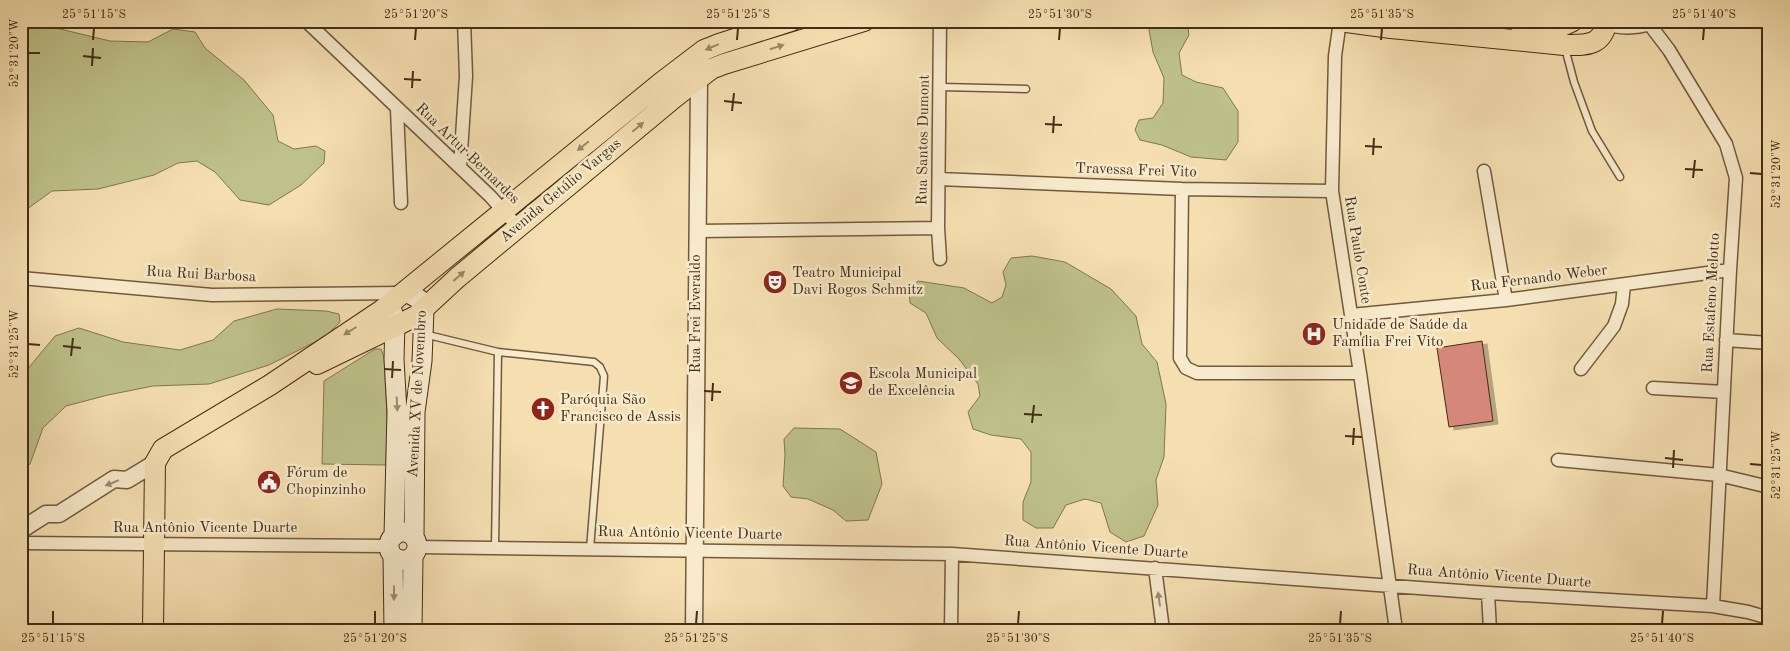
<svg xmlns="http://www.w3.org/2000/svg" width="1790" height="651" viewBox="0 0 1790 651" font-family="'Old Standard TT',serif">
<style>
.green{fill:#bec18a;stroke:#807750}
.building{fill:#d58779;stroke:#432d16;filter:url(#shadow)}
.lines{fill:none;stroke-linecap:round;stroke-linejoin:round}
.service-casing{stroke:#705a3d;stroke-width:9}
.minor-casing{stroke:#705a3d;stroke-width:15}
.tertiary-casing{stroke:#705a3d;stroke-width:19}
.secondary-casing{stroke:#432d16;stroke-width:21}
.primary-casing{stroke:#432d16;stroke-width:22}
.service{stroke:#f8eacc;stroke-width:6}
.minor{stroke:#f8eacc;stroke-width:12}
.tertiary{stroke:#f8eacc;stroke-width:16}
.secondary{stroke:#f8eacc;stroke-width:19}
.primary{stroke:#f5dfb1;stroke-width:20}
.oneway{fill:#9c8664}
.oneway2{fill:#9e8c71}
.ticks{fill:none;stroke:#432d16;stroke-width:2}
.labels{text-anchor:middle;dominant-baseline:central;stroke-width:5;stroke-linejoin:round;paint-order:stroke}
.street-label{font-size:15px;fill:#432d16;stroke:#f8eacc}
.poi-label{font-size:15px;fill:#432d16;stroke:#f8eacc;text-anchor:start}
.neatline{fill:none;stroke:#432d16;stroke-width:2}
.ticks-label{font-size:12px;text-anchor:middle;fill:#432d16}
</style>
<defs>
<filter id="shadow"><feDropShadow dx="5" dy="3" stdDeviation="0" flood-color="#0004"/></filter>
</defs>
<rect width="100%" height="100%" fill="#f5dfb1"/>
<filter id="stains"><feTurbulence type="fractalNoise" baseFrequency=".004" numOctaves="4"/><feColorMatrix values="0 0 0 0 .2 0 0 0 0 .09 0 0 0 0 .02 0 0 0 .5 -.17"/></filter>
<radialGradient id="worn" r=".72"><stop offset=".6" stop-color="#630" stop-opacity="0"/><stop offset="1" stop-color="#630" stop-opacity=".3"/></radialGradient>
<path class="green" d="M 1153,21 L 1187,21 L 1189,35 L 1179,53 L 1182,75 L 1196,82 L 1223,88 L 1238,111 L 1238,142 L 1226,160 L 1191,157 L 1162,145 L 1140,140 L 1135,130 L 1139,120 L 1153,118 L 1163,103 L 1164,78 L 1153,52 L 1149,30 Z
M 35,23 L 110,41 L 148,42 L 173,29 L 195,32 L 205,48 L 244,80 L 273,115 L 278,141 L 294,149 L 316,146 L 325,151 L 324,163 L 301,185 L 269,205 L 240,200 L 215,172 L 197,161 L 178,163 L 154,175 L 98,189 L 52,191 L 23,212 L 21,215 L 21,25 Z
M 1032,256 L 1065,262 L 1111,289 L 1136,316 L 1142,344 L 1157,362 L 1166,404 L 1164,457 L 1156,480 L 1158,505 L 1144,536 L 1126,542 L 1110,532 L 1101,503 L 1085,499 L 1066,505 L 1053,528 L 1036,528 L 1023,520 L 1023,502 L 1031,482 L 1031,452 L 1021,439 L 991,435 L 973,429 L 968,412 L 980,396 L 978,384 L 959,359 L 937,338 L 926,313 L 910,303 L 909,288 L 918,281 L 964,288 L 992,303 L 1002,297 L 1006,285 L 1003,272 L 1011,258 Z
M 277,309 L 326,311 L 339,314 L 340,322 L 325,337 L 269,365 L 209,384 L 153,386 L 108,395 L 66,406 L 43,428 L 30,464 L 21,473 L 21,377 L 55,336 L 79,328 L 123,342 L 180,350 L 213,340 L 234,321 Z
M 375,349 L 381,349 L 384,357 L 387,416 L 386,465 L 322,464 L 324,381 Z
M 794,428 L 840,429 L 876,452 L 882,484 L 868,520 L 846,521 L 833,510 L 808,499 L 791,497 L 783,486 L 785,455 L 784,439 Z"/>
<path class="building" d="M 1482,341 L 1493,421 L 1449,427 L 1437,348 Z"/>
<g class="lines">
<g class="service-casing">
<path id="service" d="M 1565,48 L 1574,82 L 1592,131 L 1620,177
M 941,87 L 1026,89
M 424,334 L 498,352
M 495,548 L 498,352 L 594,362 L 600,367 L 604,376 L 590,549"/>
</g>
<g class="minor-casing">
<path id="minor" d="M 306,21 L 490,196 L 518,227
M 1340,21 L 1335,56 L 1332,191 L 1360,373 L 1396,630
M 1607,24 C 1618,29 1645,29 1654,21
M 1650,25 L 1669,50 L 1726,144 L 1736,178 L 1730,270 L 1713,606
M 397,109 L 401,203
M 460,167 L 466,76 L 464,21
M 1484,171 L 1506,300
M 939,179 L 1182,189 L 1332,191
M 1182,189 L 1180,358 L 1186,368 L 1197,373 L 1360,373
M 697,231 L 938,228
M 940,259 L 938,228 L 940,21
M 21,278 L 212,295 L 403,293
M 1351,315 L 1506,300 L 1730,270
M 1726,340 L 1769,343
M 1581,369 L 1614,326 L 1622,304 L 1624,285
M 1653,388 L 1724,392
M 1558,460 L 1719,475 L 1769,487
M 21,543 L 389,546
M 418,547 L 952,554 L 1488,593 L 1713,606 L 1748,612 L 1769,618
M 1155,568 L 1163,630
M 1488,593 L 1490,630
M 951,630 L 952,554"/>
</g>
<g class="tertiary-casing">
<path id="tertiary" d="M 21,530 L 46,514 L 59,514 L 114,479 L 127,480 L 155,463
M 694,630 L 699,78 L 696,70"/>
</g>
<g class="secondary-casing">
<path id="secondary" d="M 404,293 L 410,294 L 419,299 L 424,310 L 422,361 L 415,412 L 414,537
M 390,303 L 395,321 L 394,359 L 397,412 L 394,536
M389 546a14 14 0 1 1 28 0a14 14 0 1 1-28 0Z
M 393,556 L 394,630
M 412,630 L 413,557"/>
</g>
<g class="primary-casing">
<path id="primary" d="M 1339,21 L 1391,28 L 1564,45 C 1586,45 1602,47 1607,21
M 1520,35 L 1560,27 L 1573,21
M 317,364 L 416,316 L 457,278 L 675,97 L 711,69 L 724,64 L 864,21
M 153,630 L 155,463 L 163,449 L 270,385 L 382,310 L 662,82 L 704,50 L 719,44 L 791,21"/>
</g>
<use href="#service" class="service"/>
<use href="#minor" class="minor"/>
<use href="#tertiary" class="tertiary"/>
<use href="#secondary" class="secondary"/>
<use href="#primary" class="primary"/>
</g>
<defs><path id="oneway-solid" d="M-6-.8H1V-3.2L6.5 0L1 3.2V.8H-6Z" transform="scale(1.25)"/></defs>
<g class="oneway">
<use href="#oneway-solid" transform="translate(712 47) rotate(157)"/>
<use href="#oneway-solid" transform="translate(777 47) rotate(-17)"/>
<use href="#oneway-solid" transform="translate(638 127) rotate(-40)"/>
<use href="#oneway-solid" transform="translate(583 146) rotate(141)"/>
<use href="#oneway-solid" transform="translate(459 276) rotate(-41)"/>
<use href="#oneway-solid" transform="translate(350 331) rotate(148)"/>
</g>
<g class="oneway2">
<use href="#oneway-solid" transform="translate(397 404) rotate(87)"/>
<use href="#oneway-solid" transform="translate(112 483) rotate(158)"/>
<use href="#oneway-solid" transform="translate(394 593) rotate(90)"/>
<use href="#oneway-solid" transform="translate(1159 599) rotate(-98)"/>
</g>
<path class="ticks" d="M 93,40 L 94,28M 415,40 L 416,28M 737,40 L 738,28M 1059,40 L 1060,28M 1381,40 L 1382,28M 1703,40 L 1704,28M 28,53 L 40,53M 83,56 L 101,58M 92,66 L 93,48M 404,79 L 421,80M 412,88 L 413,71M 724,101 L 742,103M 732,111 L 734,93M 1045,124 L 1062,125M 1053,133 L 1054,116M 1365,146 L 1382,147M 1373,155 L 1374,138M 1685,169 L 1703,170M 1750,173 L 1762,174M 1693,178 L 1695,160M 28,344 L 40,345M 63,346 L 81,348M 71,356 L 73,338M 384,369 L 401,370M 392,378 L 393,361M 704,391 L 721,392M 712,401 L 713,383M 1024,414 L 1042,415M 1032,423 L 1034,405M 1345,436 L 1362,437M 1353,445 L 1354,428M 1665,458 L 1683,460M 1750,464 L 1762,465M 1673,468 L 1674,450M 53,624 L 53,611M 375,624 L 375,611M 696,624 L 697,611M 1018,624 L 1019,611M 1340,624 L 1341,611M 1662,624 L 1663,611"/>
<defs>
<g id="theatre-disc" transform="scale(1.25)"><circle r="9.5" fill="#8f2418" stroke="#f8eacc"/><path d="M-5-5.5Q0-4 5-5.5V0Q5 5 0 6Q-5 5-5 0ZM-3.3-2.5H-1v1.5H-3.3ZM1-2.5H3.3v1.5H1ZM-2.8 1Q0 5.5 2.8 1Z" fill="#fff"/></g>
<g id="hospital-disc" transform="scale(1.25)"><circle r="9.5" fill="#8f2418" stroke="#f8eacc"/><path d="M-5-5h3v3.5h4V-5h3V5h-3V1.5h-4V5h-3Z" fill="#fff"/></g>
<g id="school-disc" transform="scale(1.25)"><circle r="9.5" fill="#8f2418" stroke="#f8eacc"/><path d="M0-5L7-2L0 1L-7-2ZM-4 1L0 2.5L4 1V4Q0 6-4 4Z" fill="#fff"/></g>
<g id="church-disc" transform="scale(1.25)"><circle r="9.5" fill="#8f2418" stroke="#f8eacc"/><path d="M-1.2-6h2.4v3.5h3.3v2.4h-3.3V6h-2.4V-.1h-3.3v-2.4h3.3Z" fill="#fff"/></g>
<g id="civic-disc" transform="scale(1.25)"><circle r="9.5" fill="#8f2418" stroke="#f8eacc"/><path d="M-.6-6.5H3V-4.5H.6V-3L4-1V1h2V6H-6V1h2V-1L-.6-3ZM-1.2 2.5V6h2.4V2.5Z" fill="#fff"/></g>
</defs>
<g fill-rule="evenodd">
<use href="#theatre-disc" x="775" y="282"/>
<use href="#hospital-disc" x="1314" y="334"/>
<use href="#school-disc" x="851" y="383"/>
<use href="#church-disc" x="543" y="409"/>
<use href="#civic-disc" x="269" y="482"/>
</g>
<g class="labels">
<g class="street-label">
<text transform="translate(924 140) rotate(-89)">Rua Santos Dumont</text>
<text transform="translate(467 154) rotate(44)">Rua Artur Bernardes</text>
<text transform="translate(1136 171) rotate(2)">Travessa Frei Vito</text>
<text transform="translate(561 191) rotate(-40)">Avenida Getúlio Vargas</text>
<text transform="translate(1357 250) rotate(81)">Rua Paulo Conte</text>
<text transform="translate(201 275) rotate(3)">Rua Rui Barbosa</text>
<text transform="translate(1539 279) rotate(-7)">Rua Fernando Weber</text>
<text transform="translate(1712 303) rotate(-87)">Rua Estafeno Melotto</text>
<text transform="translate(696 314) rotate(-90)">Rua Frei Everaldo</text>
<text transform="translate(418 394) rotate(-87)">Avenida XV de Novembro</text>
<text x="205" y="528">Rua Antônio Vicente Duarte</text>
<text transform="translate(690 534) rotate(1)">Rua Antônio Vicente Duarte</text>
<text transform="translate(1096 548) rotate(4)">Rua Antônio Vicente Duarte</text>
<text transform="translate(1499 577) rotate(4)">Rua Antônio Vicente Duarte</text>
</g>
<g class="poi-label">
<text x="792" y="273">Teatro Municipal<tspan x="792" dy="17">Davi Rogos Schmitz</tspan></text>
<text x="1332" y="325">Unidade de Saúde da<tspan x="1332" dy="17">Família Frei Vito</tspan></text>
<text x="868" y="374">Escola Municipal<tspan x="868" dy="17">de Excelência</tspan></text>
<text x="560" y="400">Paróquia São<tspan x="560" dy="17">Francisco de Assis</tspan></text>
<text x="286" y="473">Fórum de<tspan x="286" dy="17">Chopinzinho</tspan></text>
</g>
</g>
<rect width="1790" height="651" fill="none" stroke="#f5dfb1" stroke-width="55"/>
<rect x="28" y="28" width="1734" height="596" class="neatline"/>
<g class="ticks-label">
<text x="94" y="18">25°51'15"S</text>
<text x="416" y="18">25°51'20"S</text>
<text x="738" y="18">25°51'25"S</text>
<text x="1060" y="18">25°51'30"S</text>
<text x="1382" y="18">25°51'35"S</text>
<text x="1704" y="18">25°51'40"S</text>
<text transform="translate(14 53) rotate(-90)" y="4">52°31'20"W</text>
<text transform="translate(1776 174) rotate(-90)" y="4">52°31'20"W</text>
<text transform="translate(14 344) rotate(-90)" y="4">52°31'25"W</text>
<text transform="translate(1776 465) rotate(-90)" y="4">52°31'25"W</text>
<text x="53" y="642">25°51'15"S</text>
<text x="375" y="642">25°51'20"S</text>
<text x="696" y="642">25°51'25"S</text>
<text x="1018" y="642">25°51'30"S</text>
<text x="1340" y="642">25°51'35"S</text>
<text x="1662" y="642">25°51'40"S</text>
</g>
<rect width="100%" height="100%" filter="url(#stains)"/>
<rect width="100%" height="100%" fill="url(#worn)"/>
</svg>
